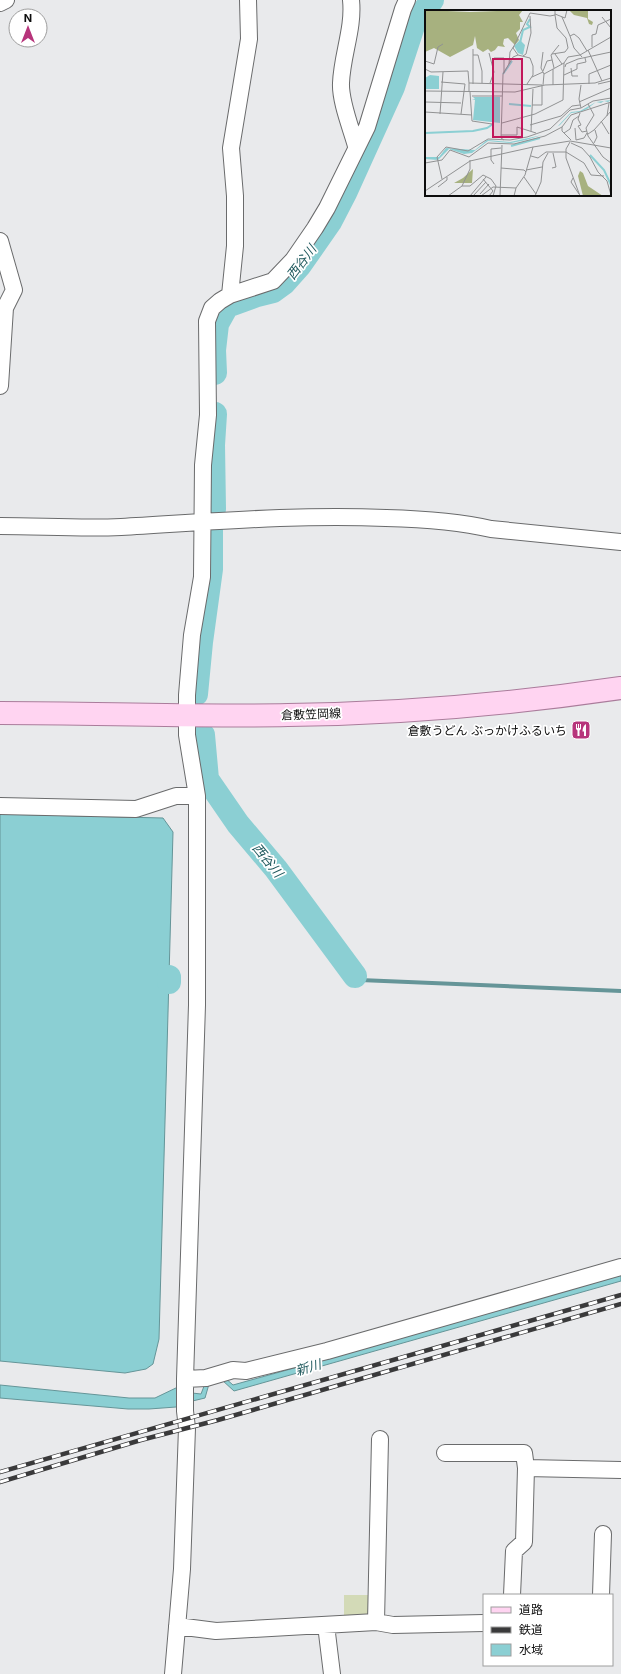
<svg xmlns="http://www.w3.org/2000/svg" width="621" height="1674" viewBox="0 0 621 1674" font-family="Inter,'Noto Sans JP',sans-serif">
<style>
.green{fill:#d3dab7}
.water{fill:#8bcfd3;stroke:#659598}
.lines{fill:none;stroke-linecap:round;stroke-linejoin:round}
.stream{stroke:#659598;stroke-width:4}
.river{stroke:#8bcfd3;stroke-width:24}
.minor-casing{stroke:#6a6b6c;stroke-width:18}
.primary-casing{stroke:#aa7c9b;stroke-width:24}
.minor{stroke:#fff;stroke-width:16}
.primary{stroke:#ffd4f1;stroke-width:22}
.rail-casing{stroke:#3a3a3b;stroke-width:4.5}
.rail{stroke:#fff;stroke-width:3;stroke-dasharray:9;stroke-linecap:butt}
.labels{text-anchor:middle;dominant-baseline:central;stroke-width:3.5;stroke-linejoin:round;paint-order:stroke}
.street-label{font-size:12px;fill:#0d0d0d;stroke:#fff}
.poi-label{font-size:12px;fill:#0d0d0d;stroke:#fff;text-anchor:end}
.water-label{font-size:13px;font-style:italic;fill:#1f595d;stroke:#fff}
.inset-river{fill:none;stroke:#8bcfd3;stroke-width:2}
.inset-road{fill:none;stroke:#919293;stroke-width:1}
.view{fill:#c2185b;fill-opacity:0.15;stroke:#c2185b;stroke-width:2}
.inset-edge{fill:none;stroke:#0d0d0d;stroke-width:2}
</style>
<rect width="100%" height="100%" fill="#e9eaec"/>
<path class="green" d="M 344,1595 L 373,1595 L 373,1618 L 344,1618 Z"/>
<path class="water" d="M 0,814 L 163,818 L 173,832 L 159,1339 L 153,1364 L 146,1369 L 125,1373 L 0,1361 Z
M 621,1275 L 621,1281 L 234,1391 L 222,1380 L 209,1384 L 205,1398 L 180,1404 L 176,1407 L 149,1409 L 128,1409 L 0,1398 L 0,1385 L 129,1398 L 155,1398 L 180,1386 L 192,1393 L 201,1394 L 206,1381 L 224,1377 L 233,1385 L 305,1365 L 345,1352 Z"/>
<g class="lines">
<path class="stream" d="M 355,976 L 360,980 L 621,991"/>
<path class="river" d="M 215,373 L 214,350 L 217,324 L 227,306 L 257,295 L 273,291 L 284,283 L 300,265 L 330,222 L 345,193 L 393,87 L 413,26 L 432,0
M 214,509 L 213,445 L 215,414
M 196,694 L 201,642 L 211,569 L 211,529
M 203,735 L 207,779 L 238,824 L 276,869 L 355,976
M 169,982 L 169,977"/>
<g class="minor-casing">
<path id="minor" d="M 351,0 C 354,28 342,55 341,83 C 340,101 351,128 356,146
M 0,3 L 6,0
M 0,241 L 14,290 L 5,308 L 0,386
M 230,295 L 235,246 L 235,196 L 231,148 L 249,39 L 248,0
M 0,526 C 40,526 81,529 121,527 C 209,522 298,514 386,518 C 422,519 457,521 491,529 L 621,542
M 0,806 L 136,809 L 176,796 L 197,796
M 185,1379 L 206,1378 L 233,1370 L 246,1371 L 327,1351 L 621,1267
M 445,1453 L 524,1453 L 526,1468
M 512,1595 L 514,1551 L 524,1542 L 526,1468 L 621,1470
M 601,1595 L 603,1534
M 376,1622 L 380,1439
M 326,1625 L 332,1674
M 177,1626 L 216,1631 L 376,1622 L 393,1625 L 484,1623
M 173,1674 L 182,1569 L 187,1428 L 185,1411 L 185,1379 L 197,1005 L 197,796 L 187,735 L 187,695 L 192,635 L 202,577 L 203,465 L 208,415 L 207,321 L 212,308 L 220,301 L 230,295 L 273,281 L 293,260 L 315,228 L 327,208 L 367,127 L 403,9 L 407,0"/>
</g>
<g class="primary-casing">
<path id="primary" d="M 0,713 C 96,713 192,717 288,715 C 399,714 511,704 621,688"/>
</g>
<use href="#minor" class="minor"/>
<use href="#primary" class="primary"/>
<g class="rail-casing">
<path id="rail" d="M 0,1472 L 621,1295
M 0,1482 L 141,1440 L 218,1420 L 621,1304"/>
</g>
<use href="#rail" class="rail"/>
</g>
<defs>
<g id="restaurant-square" transform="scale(1)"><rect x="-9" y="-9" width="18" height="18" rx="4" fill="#b7347b" stroke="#fff"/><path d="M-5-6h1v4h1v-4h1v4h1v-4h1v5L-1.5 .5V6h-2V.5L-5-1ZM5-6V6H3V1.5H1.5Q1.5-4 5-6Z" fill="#fff"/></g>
</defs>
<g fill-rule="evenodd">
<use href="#restaurant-square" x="581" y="730"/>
</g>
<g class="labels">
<g class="street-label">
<text transform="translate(311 714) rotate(-2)">倉敷笠岡線</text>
</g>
<g class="poi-label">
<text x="567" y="730">倉敷うどん ぶっかけふるいち</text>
</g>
<g class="water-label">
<text transform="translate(301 262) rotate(-53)">西谷川</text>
<text transform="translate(268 860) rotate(51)">西谷川</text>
<text transform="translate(308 1367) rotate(-16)">新川</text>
</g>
</g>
<g transform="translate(425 10)">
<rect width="186" height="186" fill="#e9eaec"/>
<path d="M 0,0 L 45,2 L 98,0 L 94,5 L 98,12 L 95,12 L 95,19 L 91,23 L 94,30 L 90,35 L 83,28 L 79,29 L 78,34 L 80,37 L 73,36 L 70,40 L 66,42 L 63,39 L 58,42 L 52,38 L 50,26 L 48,35 L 25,47 L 9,38 L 0,42 ZM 144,0 L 163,0 L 163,9 L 168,12 L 167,15 L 164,14 L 162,8 L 149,5 ZM 48,159 L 47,173 L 29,173 L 38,168 ZM 155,161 L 158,163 L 163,176 L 178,186 L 158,186 L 153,166 Z" fill="#a7b17f"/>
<path d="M 95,30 L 100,35 L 98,45 L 93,43 L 89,36 ZM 5,65 L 14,66 L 14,79 L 0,79 L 0,68 ZM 48,87 L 75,87 L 75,113 L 48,110 L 50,90 L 47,89 L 50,89 ZM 186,90 L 183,92 L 179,91 L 176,93 L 171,92 L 162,99 L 155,102 L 146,103 L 135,115 L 117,125 L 101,130 L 86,133 L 73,132 L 63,131 L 47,143 L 39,144 L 24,139 L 13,150 L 0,149 L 0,147 L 14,147 L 21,138 L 50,140 L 62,130 L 85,132 L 117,125 L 133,116 L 146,102 L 155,101 L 171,92 Z" fill="#8bcfd3"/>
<path class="inset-river" d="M 95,33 L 98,20 L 105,17 L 102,14 L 105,9M 78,64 L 87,51M 84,94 L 106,96M 0,123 L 48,121 L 62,118 L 68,114M 86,136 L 115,128M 165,145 L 179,160 L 186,175"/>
<path class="inset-road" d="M 105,3 L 125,6 L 130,5 L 130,0M 130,4 L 140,8 L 142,0M 130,5 L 132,18 L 141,28M 137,7 L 145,26 L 149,24 L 154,28 L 162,41M 177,7 L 186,18M 145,26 L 149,38 L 157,47M 167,37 L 167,25 L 171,24 L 173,15 L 186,9M 163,40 L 177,71M 118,42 L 116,58 L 119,64M 64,43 L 69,62 L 65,73M 127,44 L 140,42 L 143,38 L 141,28M 130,44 L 137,54M 48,45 L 53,45 L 57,61 L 57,73M 98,46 L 101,44 L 106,23 L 105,6M 69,48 L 79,48 L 79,63M 0,51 L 9,54 L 13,37 L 18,34M 139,53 L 143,47 L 155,45 L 186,27M 84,54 L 85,42 L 89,36M 140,57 L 141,54 L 153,49 L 186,42M 129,58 L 126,45 L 134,35M 146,58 L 147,66 L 153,66M 0,59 L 6,62 L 43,61 L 44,73M 128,59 L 128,75M 118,61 L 122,51 L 127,50M 139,65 L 152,59 L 152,54 L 161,52 L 160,48M 107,67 L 118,62M 16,72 L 40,74M 48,74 L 48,39M 102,74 L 108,65 L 108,56 L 105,48 L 93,45 L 88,38 L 105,3M 164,74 L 164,64 L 186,55M 173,74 L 186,71M 118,75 L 119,64 L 139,53M 156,75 L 154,89 L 156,98 L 168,91 L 186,88M 0,81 L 90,82 L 120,75 L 170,73 L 186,68M 44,82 L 44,73 L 117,75 L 117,95 L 107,95M 45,82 L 47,111 L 67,114M 47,86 L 77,86M 0,92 L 36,93M 154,92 L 186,78M 163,94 L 169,105 L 161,118 L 163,126 L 178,147 L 186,153M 0,102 L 47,105M 155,103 L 153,109 L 156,115 L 153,116 L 157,122 L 162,121M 15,104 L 18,62M 36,104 L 40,74M 182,106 L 184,93M 176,111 L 184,124M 77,113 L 110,104 L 138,90 L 139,53M 105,115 L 136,106 L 147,96 L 155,95M 137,117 L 137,121 L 146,130M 150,118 L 151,130M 106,121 L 108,79M 139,123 L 145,119 L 148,110 L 154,106M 163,124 L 169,120 L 186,101M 76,125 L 92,125 L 92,117 L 111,123M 79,130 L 76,128 L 78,64 L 88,47 L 93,45M 151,130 L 159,128 L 162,123M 145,132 L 141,139 L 141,148 L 155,186M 146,133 L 157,138 L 165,147 L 173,162 L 182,171 L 186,185M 169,133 L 172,127 L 170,120M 106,146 L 113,148 L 121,142 L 141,142 L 159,153 L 166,165 L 179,166M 0,153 L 17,150 L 25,140 L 44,147 L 63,133 L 89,134 L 120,126 L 137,117 L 146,105 L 186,92M 69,154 L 66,150 L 66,139 L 76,138M 76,158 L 99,160 L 101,162M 127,158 L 131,157 L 128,143M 101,160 L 117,157M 99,167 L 111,184M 148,168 L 146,172 L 154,184M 17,169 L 12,147 L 21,137 L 43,141 L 63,129 L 85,130 L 102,127 L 125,119 L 145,100 L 156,98M 58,169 L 68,181 L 64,186M 37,176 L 45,159 L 45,150M 13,177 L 22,170 L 22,167M 0,181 L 45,151 L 108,137 L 145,131 L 186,138M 55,184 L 64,174M 23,186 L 37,176 L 45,176 L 58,165 L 66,169 L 71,176 L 68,186M 45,186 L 61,167M 48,186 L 61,172M 56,186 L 68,177 L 91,178M 75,186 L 77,135M 89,186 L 91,178 L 100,165 L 108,137M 110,186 L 116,172 L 118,152 L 123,143"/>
<path class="view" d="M 68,49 L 97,49 L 97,127 L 68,127 Z"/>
<rect width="186" height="186" class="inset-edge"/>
</g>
<rect x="483" y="1594" width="130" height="72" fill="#ffffff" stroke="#9e9e9e"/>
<rect x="491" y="1607" width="20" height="6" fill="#ffd4f1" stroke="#9e9e9e"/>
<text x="519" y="1614" font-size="12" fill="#0d0d0d">道路</text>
<rect x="491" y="1627" width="20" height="6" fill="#3a3a3b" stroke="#9e9e9e"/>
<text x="519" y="1634" font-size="12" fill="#0d0d0d">鉄道</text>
<rect x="491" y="1644" width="20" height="12" fill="#8bcfd3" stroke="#9e9e9e"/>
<text x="519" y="1654" font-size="12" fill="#0d0d0d">水域</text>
<g transform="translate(28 28)"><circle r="19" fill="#ffffff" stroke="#9e9e9e"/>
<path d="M0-3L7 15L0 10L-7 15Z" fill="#b7347b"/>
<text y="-6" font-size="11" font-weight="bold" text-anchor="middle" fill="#0d0d0d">N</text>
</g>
</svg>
